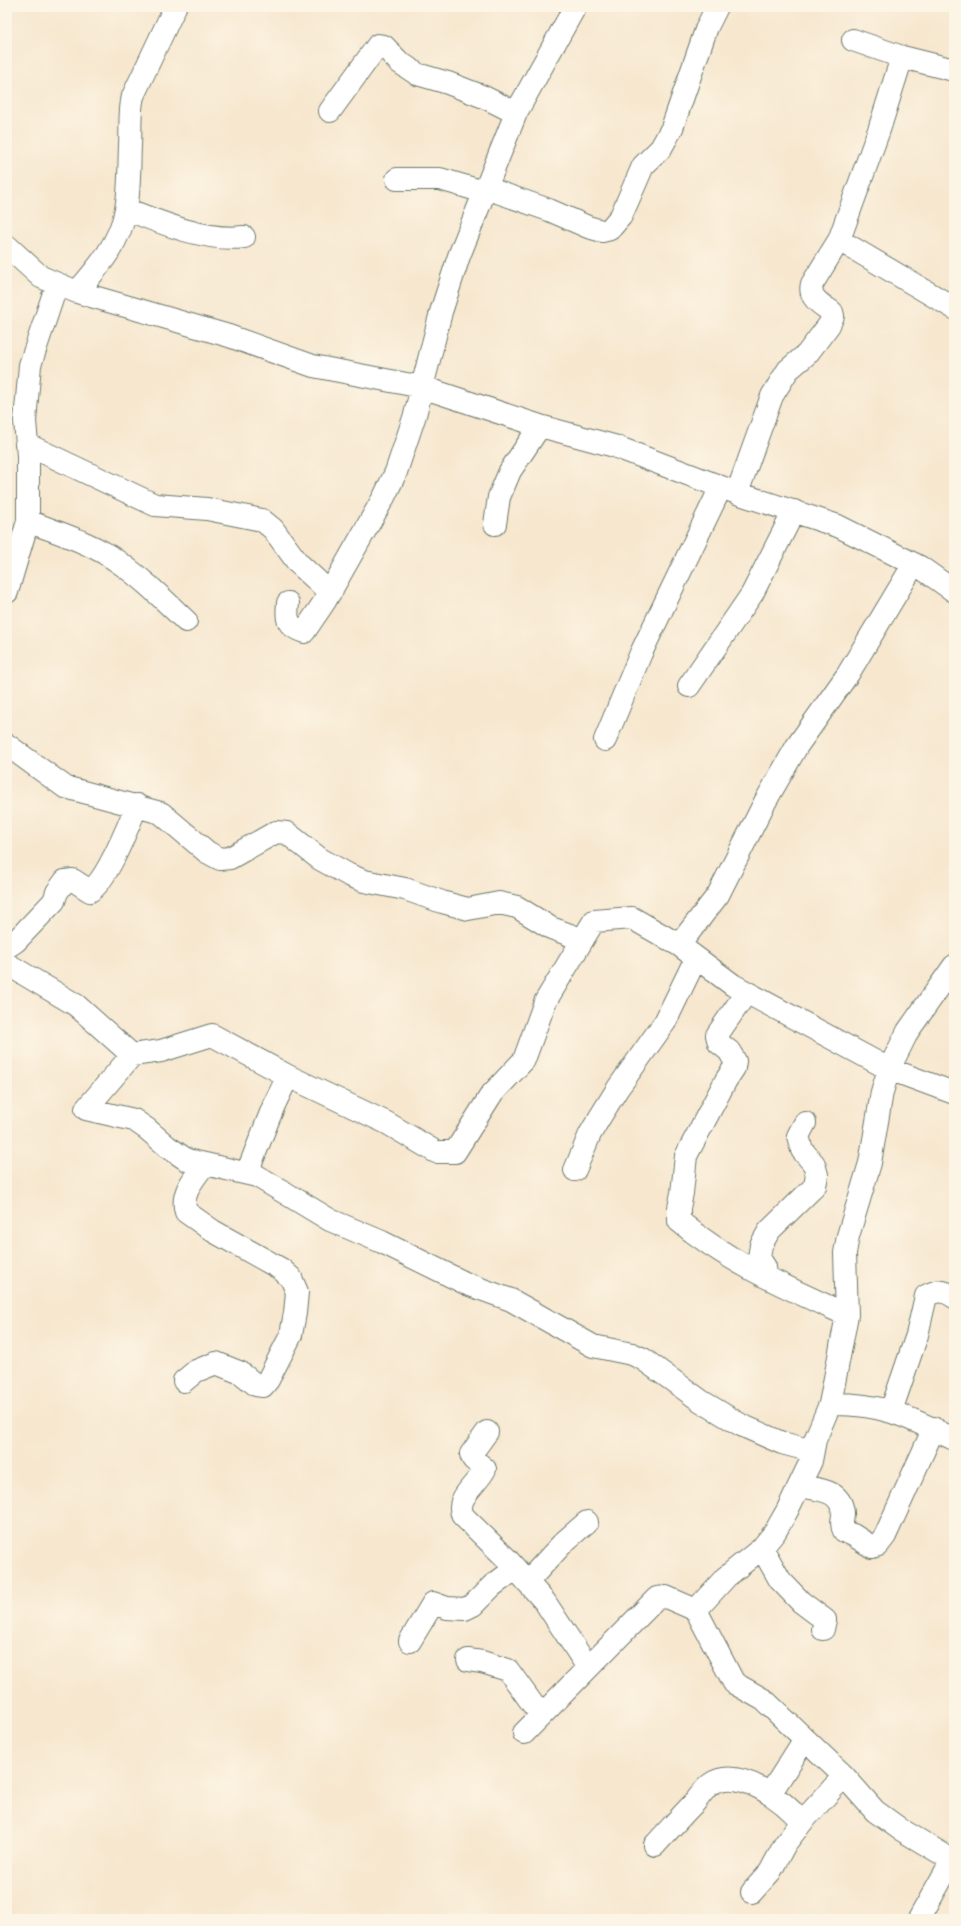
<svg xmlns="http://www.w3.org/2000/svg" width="961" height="1926" viewBox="0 0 961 1926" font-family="Mali,sans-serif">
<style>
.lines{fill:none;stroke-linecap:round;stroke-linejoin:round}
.minor-casing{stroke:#6b786a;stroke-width:24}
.minor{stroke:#fff;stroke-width:22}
</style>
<rect width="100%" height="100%" fill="#fcf5e5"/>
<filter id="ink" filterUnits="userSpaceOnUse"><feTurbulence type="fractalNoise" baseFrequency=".025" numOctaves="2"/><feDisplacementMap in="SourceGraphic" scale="8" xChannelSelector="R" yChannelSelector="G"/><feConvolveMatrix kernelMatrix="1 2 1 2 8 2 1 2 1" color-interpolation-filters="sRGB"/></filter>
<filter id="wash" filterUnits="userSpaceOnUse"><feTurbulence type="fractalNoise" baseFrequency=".012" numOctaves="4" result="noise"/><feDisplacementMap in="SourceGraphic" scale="16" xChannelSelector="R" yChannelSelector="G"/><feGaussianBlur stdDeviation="0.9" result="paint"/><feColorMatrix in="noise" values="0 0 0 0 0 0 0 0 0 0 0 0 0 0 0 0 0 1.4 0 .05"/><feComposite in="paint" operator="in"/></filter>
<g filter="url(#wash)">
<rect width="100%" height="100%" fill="#f7e7cf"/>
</g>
<g filter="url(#ink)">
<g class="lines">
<g class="minor-casing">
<path id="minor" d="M 853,40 L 902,57 L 954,70
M 330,111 L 378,45 L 384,46 L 399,62 L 417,74 L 448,83 L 484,97 L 516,113
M 397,179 L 440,179 L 484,192
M 486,188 L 549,210 L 588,227 L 602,231 L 610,229 L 621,216 L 643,166 L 661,148 L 672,128 L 707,27 L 717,7
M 126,209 C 161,223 208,242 244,237
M 839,240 L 954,308
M 7,246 L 41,277 L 77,292 L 229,336 L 313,366 L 422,387 L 540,426 L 614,446 L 737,493 L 838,526 L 920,567 L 954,591
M 77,292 C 98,268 121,241 126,209 C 130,188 129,165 130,145 C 131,128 129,112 133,96 L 175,7
M 26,444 L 155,505 L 207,509 L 262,520 L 273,529 L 298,563 L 326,589 L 332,590
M 737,493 L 772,396 L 788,370 L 807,354 L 829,325 L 833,316 L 832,312 C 822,305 808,298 812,284 L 839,240 L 879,130 L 902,57
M 28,521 C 58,533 90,542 117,561 C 142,578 164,600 186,621
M 495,524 L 499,497 L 510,471 L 540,426
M 914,564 L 848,674 L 797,746 L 765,802 L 718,895 L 679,945 L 733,985 L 889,1069 L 954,1093
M 7,592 L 28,521 L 28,456 L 25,421 L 30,365 L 57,284
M 288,603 C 286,620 287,626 304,632 L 325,601 L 384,497 L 396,472 L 415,415 L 441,312 L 459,256 L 516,113 L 575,7
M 689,686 L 752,594 L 794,511
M 605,740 L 641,653 L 721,487
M 7,745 L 65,787 L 161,813 L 207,852 L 220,859 L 230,858 L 276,832 L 287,833 L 320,859 L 349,875 L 364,881 L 405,889 L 442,902 L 468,909 L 499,903 L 517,907 L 551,928 L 581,939
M 7,947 L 16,941 L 54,901 L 57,892 L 65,881 L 73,880 L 90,891 C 108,879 128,826 137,805
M 7,964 L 76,1005 L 132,1055 L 161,1051 L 212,1035 L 288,1076 L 387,1123 L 436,1152 L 455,1152 L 491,1095 L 524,1060 L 545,1002 L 594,921 L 632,918 L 679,945
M 746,993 L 717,1035 L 719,1043 L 729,1051 L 735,1061 L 734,1068 L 726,1080 L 686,1156 L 682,1193 L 679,1208 L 679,1221 C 729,1263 788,1288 847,1315
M 132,1055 L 86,1109 L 134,1120 L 147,1129 L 168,1147 L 187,1160 L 205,1164
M 575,1170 L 590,1134 L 600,1117 L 618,1088 L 665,1022 L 696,958
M 247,1173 L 274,1105 L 288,1076
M 766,1277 L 765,1267 L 759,1258 L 761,1245 L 769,1231 L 815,1186 L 817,1175 L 814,1164 L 802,1150 L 798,1136 L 805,1123
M 184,1381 L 196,1371 L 216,1363 L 241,1373 L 256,1385 L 263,1386 L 268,1380 L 291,1335 L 295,1313 L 297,1292 L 291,1278 L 281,1269 L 213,1231 L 186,1212 C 180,1194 194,1178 205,1164 L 257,1176 L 330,1220 L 382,1242 L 467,1284 L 511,1300 L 593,1346 L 632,1354 L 643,1359 L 701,1401 L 741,1425 L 782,1443 L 812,1451
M 830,1404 C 883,1403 908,1417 954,1439
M 891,1411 L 917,1335 L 926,1296 C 937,1290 944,1290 954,1297
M 487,1432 L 471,1454 L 473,1459 L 485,1469 C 477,1485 454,1498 463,1516 L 507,1559 L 545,1602 L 587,1666
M 799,1486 C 818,1490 841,1489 843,1513 C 843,1521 840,1523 844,1531 L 853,1535 L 872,1547 L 878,1545 L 885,1536 L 934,1428
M 762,1548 L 780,1580 L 801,1602 L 825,1620 L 823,1629
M 527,1582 L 564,1542 L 587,1522
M 696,1610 L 734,1683 L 764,1700 L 844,1776 L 875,1811 L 900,1829 L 954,1861
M 410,1641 L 433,1603 L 447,1608 L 465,1609 L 473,1605 L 492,1586 L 515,1569
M 468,1660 L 482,1662 L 508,1670 L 534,1706 L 545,1711
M 524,1733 L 657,1598 L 666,1597 L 696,1610 L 726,1577 L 762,1548 L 775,1532 L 787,1511 L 811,1461 L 815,1440 L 830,1404 L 847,1315 L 845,1253 L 848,1236 L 870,1163 L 882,1092 L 889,1069 L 908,1031 L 954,966
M 770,1794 L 805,1739
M 655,1845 C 668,1831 681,1816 695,1802 C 700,1796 705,1788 711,1784 C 739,1765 785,1802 802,1822
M 752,1892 L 770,1872 L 785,1844 L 802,1822 L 844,1776
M 919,1919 L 952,1860"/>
</g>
<use href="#minor" class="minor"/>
</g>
</g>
<rect width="961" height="1926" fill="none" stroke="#fcf5e5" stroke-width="24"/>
</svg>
